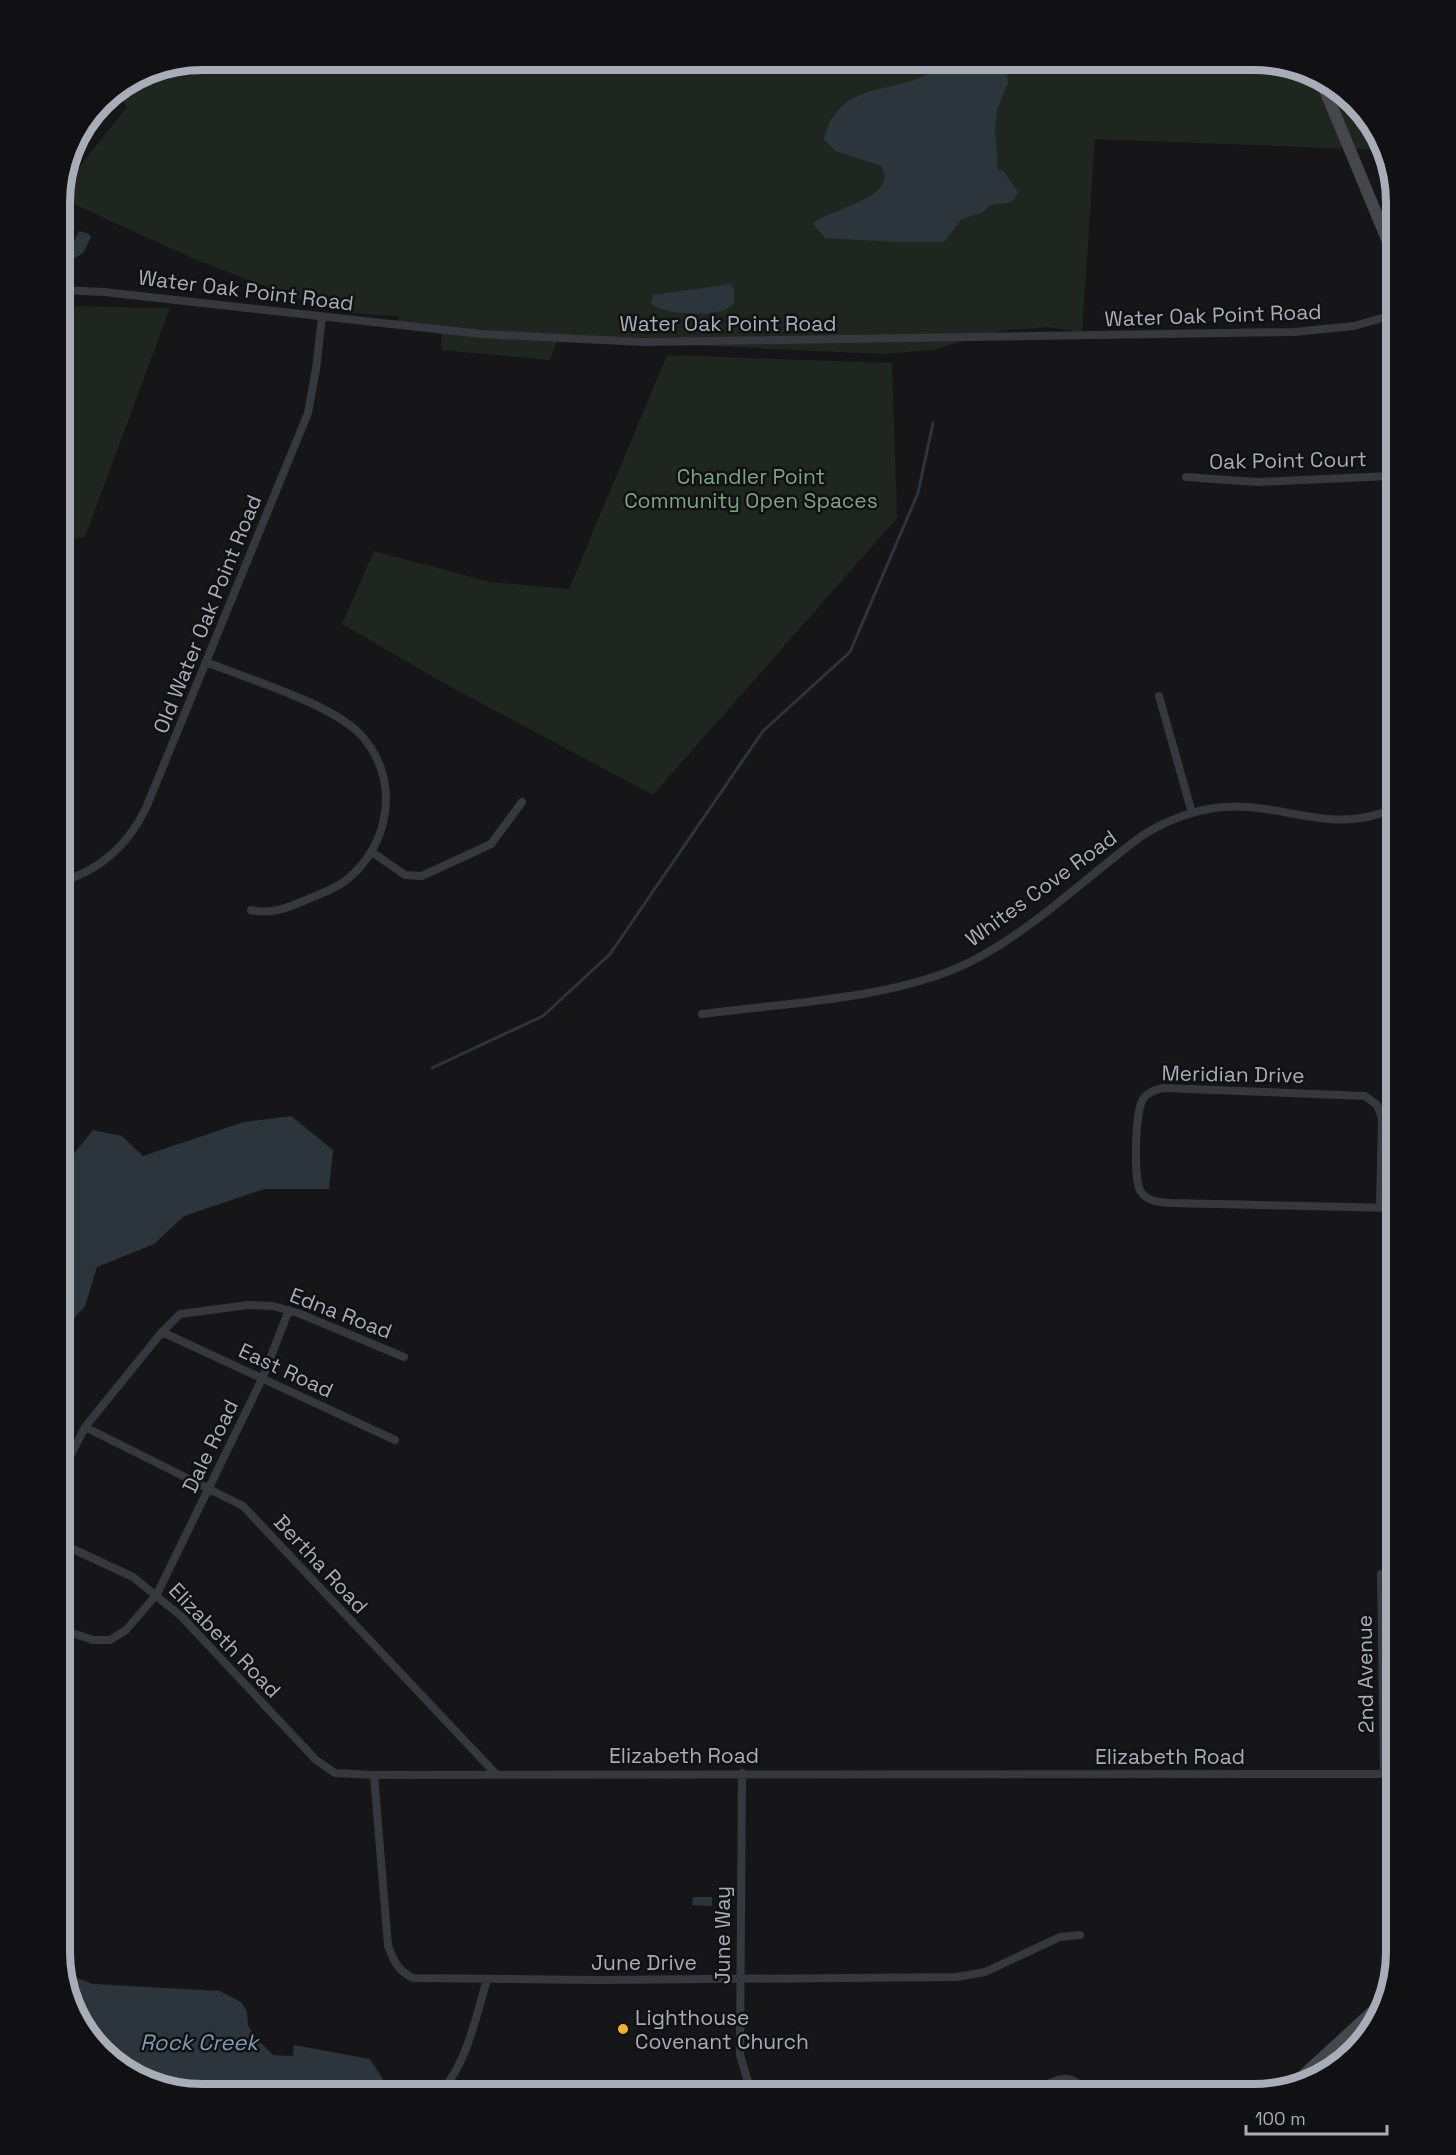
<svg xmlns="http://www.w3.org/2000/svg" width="1456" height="2155" viewBox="0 0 1456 2155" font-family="'Space Grotesk',sans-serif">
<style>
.green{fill:#1e261f}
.water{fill:#2c353c}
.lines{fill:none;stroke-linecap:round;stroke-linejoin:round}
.stream{stroke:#2c353c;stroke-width:3}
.minor{stroke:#37383d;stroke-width:8}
.secondary{stroke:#45474d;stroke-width:12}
.poi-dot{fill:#f2b134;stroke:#111113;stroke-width:2}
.labels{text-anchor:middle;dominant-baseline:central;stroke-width:5;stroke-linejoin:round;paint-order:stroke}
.street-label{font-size:21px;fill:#a8adb8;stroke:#111113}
.park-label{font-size:21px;fill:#7fa381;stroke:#111113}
.poi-label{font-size:21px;fill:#a8adb8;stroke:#111113;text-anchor:start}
.water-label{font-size:22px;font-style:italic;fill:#7f9bb3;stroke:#111113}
.rim{fill:none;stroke:#a8adb8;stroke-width:8}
</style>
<rect width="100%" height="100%" fill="#161618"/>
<path class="green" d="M 202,60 L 1263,60 L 1325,79 L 1377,131 L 1382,150 L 1095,139 L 1082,332 L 1047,327 L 1000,331 L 933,350 L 882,354 L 558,339 L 550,360 L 441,350 L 442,331 L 397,325 L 399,316 L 350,313 L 303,300 L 199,261 L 60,198 L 61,190 L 127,107 L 116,92 L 148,71 Z
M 60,306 L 170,308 L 85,537 L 60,543 Z
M 667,355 L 892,363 L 897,518 L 653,795 L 449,686 L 342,624 L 374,551 L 490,582 L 569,589 Z"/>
<path class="water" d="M 946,60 L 1005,60 L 1008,83 L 997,110 L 995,128 L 998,170 L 1004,172 L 1018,192 L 1012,202 L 991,205 L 981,213 L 962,219 L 944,242 L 896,242 L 825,238 L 813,224 C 827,208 900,200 881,166 L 835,151 L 824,139 C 841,71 909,101 946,60 Z
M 79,231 L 89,234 L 91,237 L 83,253 L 70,261 L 65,260 Z
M 731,284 L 734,289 L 734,304 C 730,306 726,310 721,311 C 708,316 658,314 651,303 L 653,295 Z
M 291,1116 L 333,1150 L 329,1189 L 264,1189 L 184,1216 L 154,1244 L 97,1267 L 85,1306 L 60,1334 L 60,1171 L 93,1130 L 122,1136 L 143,1156 L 244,1122 Z
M 693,1897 L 712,1897 L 712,1906 L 692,1905 Z
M 66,1974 L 93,1984 L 220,1991 L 241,2002 L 247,2011 L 248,2025 L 254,2036 L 273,2055 L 293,2056 L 294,2045 L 370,2059 L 384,2081 L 388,2095 L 193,2095 L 123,2071 L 79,2024 Z"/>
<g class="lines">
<path class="stream" d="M 432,1068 L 543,1016 L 610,954 L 763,731 L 850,652 L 918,493 L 933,423"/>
<path class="minor" d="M 60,290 L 104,292 L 481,334 L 642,342 L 1294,332 L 1354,326 L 1396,314
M 1388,444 L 1396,562
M 1186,477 L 1257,482 L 1390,476
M 206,662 C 248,679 329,703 359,733 C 401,776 392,845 345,881 C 334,889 321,894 308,899 C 290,907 271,915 251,910
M 1159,696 L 1192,813
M 372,852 L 405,875 L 422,876 L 491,844 L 522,802
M 60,882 C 99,871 128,845 146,808 L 308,413 L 316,369 L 322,317
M 702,1014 C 784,1003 896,999 970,962 C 1033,930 1086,877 1143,835 C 1174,816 1211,804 1248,807 C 1305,812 1338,832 1396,808
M 1380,1208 L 1382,1118 L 1377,1105 L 1365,1096 L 1163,1088 C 1155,1090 1148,1092 1143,1099 C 1135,1110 1133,1181 1141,1192 C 1148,1202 1160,1202 1171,1203 L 1396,1208
M 162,1332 L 395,1440
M 85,1427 L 243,1506 L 496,1774
M 60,1476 L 85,1427 L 162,1332 L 180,1314 L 248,1305 L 273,1306 L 298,1313 L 404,1357
M 60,1543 L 133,1577 L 181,1616 L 316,1760 L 335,1773 L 374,1775 L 1396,1774
M 1381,1574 L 1384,1774
M 60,1629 L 93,1640 L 110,1640 L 126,1630 L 157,1594 L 262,1379 L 289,1310
M 1382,1643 L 1396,1643
M 742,1773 L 740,2055 L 752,2095
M 374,1775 L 388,1946 C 394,1961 398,1971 413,1978 L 599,1980 L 957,1977 L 985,1972 L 1060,1937 L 1080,1935
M 1348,2036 L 1356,2045
M 438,2095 C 467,2065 475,2019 487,1980
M 1034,2095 C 1056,2075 1071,2072 1091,2095"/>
<path class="secondary" d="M 1320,78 L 1396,261
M 1294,2084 L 1382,2003"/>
</g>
<circle class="poi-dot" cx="623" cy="2029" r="6"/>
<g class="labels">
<g class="street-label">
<text transform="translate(246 290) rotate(7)">Water Oak Point Road</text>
<text transform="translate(1213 315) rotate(-2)">Water Oak Point Road</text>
<text x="728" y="323">Water Oak Point Road</text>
<text transform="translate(1288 460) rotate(-1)">Oak Point Court</text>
<text transform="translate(207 614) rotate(-68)">Old Water Oak Point Road</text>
<text transform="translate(1041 888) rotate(-36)">Whites Cove Road</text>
<text transform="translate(1233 1074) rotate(1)">Meridian Drive</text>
<text transform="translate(341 1313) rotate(21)">Edna Road</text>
<text transform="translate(286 1370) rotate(25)">East Road</text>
<text transform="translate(210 1446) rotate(-64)">Dale Road</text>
<text transform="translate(321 1564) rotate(47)">Bertha Road</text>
<text transform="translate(225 1640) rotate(46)">Elizabeth Road</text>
<text transform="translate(1365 1674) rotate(-91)">2nd Avenue</text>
<text x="684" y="1755">Elizabeth Road</text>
<text x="1170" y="1756">Elizabeth Road</text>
<text transform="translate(722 1935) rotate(-90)">June Way</text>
<text x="644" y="1962">June Drive</text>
</g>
<g class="park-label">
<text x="751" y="476">Chandler Point<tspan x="751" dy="24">Community Open Spaces</tspan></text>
</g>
<g class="poi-label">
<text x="635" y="2017">Lighthouse<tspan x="635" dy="24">Covenant Church</tspan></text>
</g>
<g class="water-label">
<text x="199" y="2042">Rock Creek</text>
</g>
</g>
<path d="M0 0H1456V2155H0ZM202 70H1254A132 132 0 0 1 1386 202V1952A132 132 0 0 1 1254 2084H202A132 132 0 0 1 70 1952V202A132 132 0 0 1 202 70Z" fill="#111113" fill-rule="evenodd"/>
<path class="rim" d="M202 70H1254A132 132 0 0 1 1386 202V1952A132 132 0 0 1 1254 2084H202A132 132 0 0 1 70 1952V202A132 132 0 0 1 202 70Z"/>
<path d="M1246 2125v9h141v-9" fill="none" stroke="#a8adb8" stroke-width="3"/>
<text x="1255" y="2125" font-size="18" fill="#a8adb8" stroke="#111113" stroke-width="4.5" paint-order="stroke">100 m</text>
</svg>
